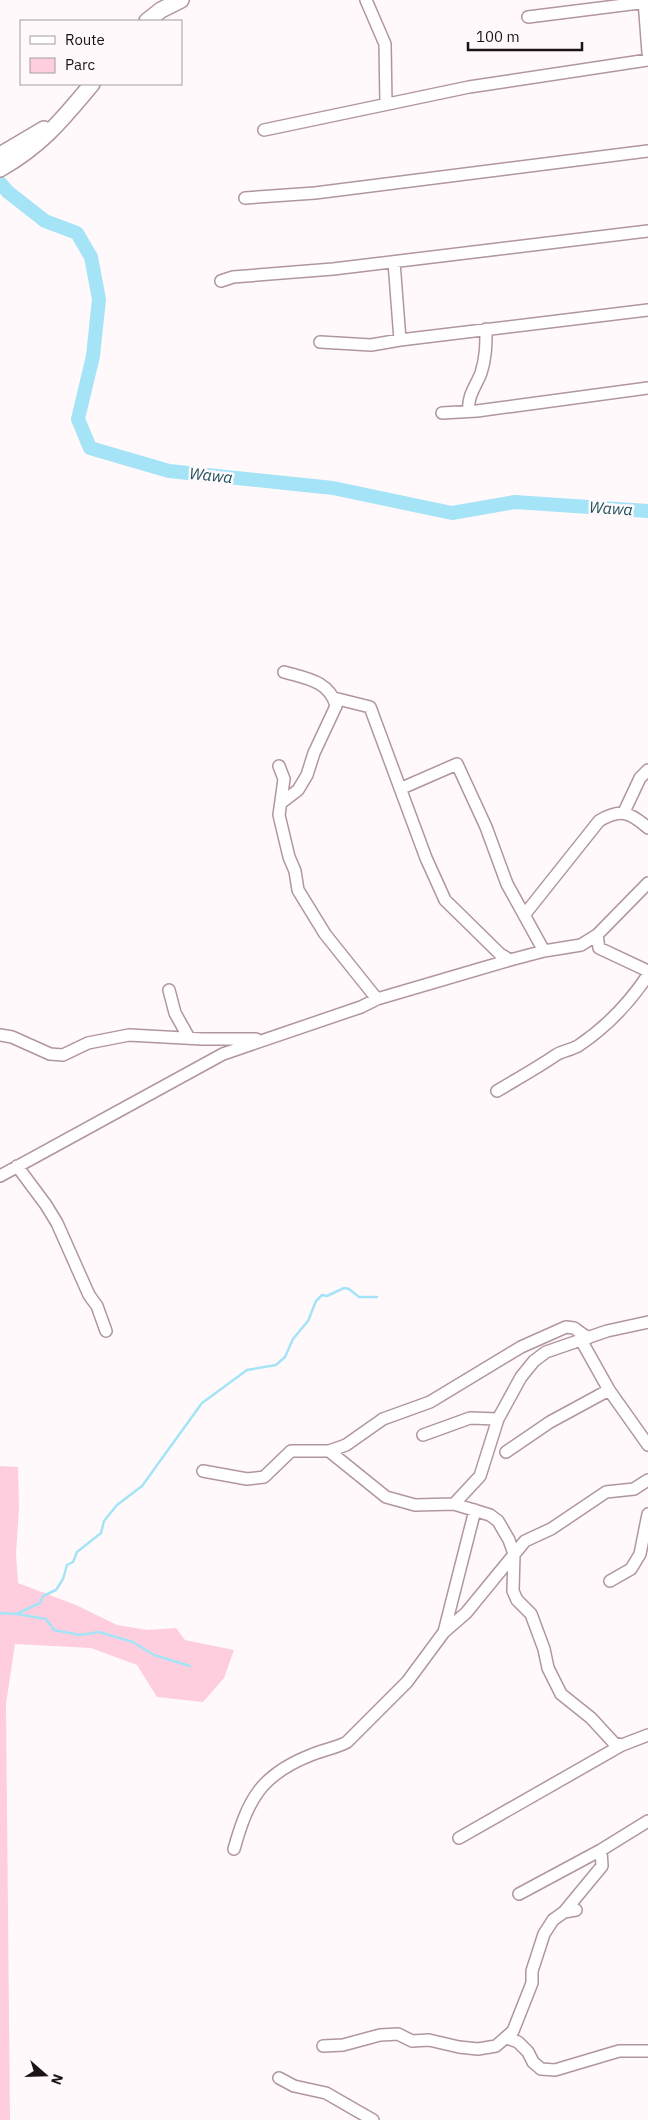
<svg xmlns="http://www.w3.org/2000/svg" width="648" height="2120" viewBox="0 0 648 2120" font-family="'IBM Plex Sans',sans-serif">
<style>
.green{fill:#fecedf}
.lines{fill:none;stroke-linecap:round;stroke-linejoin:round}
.stream{stroke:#a4e4f6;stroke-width:2.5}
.river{stroke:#a4e4f6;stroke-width:14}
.minor-casing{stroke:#b1969f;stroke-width:14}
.major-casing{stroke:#b1969f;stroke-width:18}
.minor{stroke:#fff;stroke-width:11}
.major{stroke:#fff;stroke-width:15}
.labels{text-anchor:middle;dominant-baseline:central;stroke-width:5;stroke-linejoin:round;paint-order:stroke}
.water-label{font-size:16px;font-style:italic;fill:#1e525e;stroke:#fff9fb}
</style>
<rect width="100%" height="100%" fill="#fff9fb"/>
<path class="green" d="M 0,1466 L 18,1467 L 19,1508 L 16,1554 L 18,1583 L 76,1605 L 117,1625 L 148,1630 L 176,1628 L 185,1640 L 234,1650 L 224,1678 L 203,1702 L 157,1697 L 137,1665 L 91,1648 L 15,1644 L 6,1704 L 10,2120 L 0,2120 Z"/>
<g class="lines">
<path class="stream" d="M 0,1613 L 16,1614 L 40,1603 L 43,1596 L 56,1590 L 63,1579 L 67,1565 L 73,1562 L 77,1552 L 101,1533 L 104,1521 L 117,1505 L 142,1486 L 202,1403 L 247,1370 L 276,1365 L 285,1357 L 293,1339 L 308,1321 L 316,1301 L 322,1295 L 327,1296 L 344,1288 L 349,1289 L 359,1297 L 377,1297
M 17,1614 L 46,1619 L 54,1630 L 80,1635 L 99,1632 L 133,1642 L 154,1655 L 190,1666"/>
<path class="river" d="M 0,183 L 8,192 L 45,221 L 77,233 L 91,257 L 99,299 L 93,356 L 78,419 L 90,448 L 169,471 L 333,488 L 452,513 L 515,502 L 648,511"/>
<g class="minor-casing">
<path id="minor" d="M 366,0 L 385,44 L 386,104
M 644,0 L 648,53
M 528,17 L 648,2
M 264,130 L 469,87 L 648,60
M 245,198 L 315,193 L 648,151
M 394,262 L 400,340
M 221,281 L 233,277 L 333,269 L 648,231
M 320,342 L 371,345 L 400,340 L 648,310
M 469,411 C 467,396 476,386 481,373 C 486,358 486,344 486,329
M 442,413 L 477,411 L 648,388
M 334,698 L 370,707 L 426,858 L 445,900 L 500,954 L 510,960
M 279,766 L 284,779 L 279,815 L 289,857 L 295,871 L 298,890 L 325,934 L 377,999
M 402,788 L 457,764 L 486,827 L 507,884 L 544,951
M 281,803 L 298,790 L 307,775 L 314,753 L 336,706 C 330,681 305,678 284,672
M 624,812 L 640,778 L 648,770
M 525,914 L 599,821 C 620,808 630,812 648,828
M 597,935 L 599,948 L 648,971
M 169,990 L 175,1013 L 189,1038
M 0,1035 L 12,1037 L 50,1054 L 63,1055 L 88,1043 L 129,1035 L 202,1039 L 256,1039
M 497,1091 C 517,1079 537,1068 556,1055 C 562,1051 571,1050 578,1046 C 605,1028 630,1002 648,975
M 17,1166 L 46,1205 L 57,1223 L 89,1295 L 97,1306 L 106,1331
M 0,1176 L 223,1054 L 361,1007 L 377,999 L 510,960 L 544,951 L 581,945 L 597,935 L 648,883
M 581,1340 L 609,1390 L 648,1445
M 423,1435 L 470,1418 L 498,1419
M 329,1451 L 386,1497 L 415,1505 L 454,1504 L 490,1515 L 498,1521 L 509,1540 L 514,1554 L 513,1591 L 517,1600 L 531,1614 L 544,1649 L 548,1668 L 561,1694 L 591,1718 L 614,1743 L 622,1745 L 648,1735
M 506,1452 L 550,1422 L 609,1390
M 203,1471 L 247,1479 L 264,1477 L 291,1451 L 329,1451 L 346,1445 L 383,1419 L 430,1402 L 521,1347 L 566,1327 L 574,1328 L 588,1338
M 454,1504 L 480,1476 L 498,1419 L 521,1377 L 534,1361 L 546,1352 L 607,1331 L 648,1322
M 610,1581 L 631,1569 L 640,1554 L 648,1514
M 444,1632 L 475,1510
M 459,1838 L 622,1745
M 234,1849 C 248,1800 260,1775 311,1755 C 323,1750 336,1748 347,1742 L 407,1682 L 444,1632 L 466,1613 L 525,1541 L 551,1529 L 606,1492 L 634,1489 L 648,1480
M 519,1894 L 601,1850 L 648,1821
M 564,1912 L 602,1866 L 601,1850
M 507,2038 L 518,2042 L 528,2052 L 533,2062 L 541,2069 L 555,2070 L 619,2051 L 648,2051
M 323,2046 L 343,2045 L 380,2035 L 398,2034 L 412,2041 L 429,2040 L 459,2047 L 478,2049 L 496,2046 L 513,2031 L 532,1983 L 532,1971 L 544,1934 L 553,1920 L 564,1912 L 576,1910
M 279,2078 L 294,2086 L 326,2093 L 373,2120"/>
</g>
<g class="major-casing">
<path id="major" d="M 147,21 L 161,10 L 181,0
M 0,155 L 44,129
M 0,169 C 42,145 62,120 92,84"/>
</g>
<use href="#minor" class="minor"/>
<use href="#major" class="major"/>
</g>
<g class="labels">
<g class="water-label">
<text transform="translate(211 475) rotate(6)">Wawa</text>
<text transform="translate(611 508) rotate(4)">Wawa</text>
</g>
</g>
<rect x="20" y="20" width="162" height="65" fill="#fff9fb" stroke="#a49d9f"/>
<rect x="30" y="36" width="25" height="8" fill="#ffffff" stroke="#a49d9f"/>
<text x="65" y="45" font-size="15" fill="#1c1316">Route</text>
<rect x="30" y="58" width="25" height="15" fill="#fecedf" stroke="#a49d9f"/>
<text x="65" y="70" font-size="15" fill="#1c1316">Parc</text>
<g transform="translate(45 2075) rotate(110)" stroke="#fff9fb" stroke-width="4" paint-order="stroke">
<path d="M0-4L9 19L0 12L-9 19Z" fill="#1c1316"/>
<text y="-8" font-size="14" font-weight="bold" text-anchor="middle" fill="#1c1316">N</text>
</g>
<path d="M468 42v8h114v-8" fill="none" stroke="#1c1316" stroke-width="2.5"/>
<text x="476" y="42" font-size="15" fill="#1c1316" stroke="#fff9fb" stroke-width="4" paint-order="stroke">100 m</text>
</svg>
